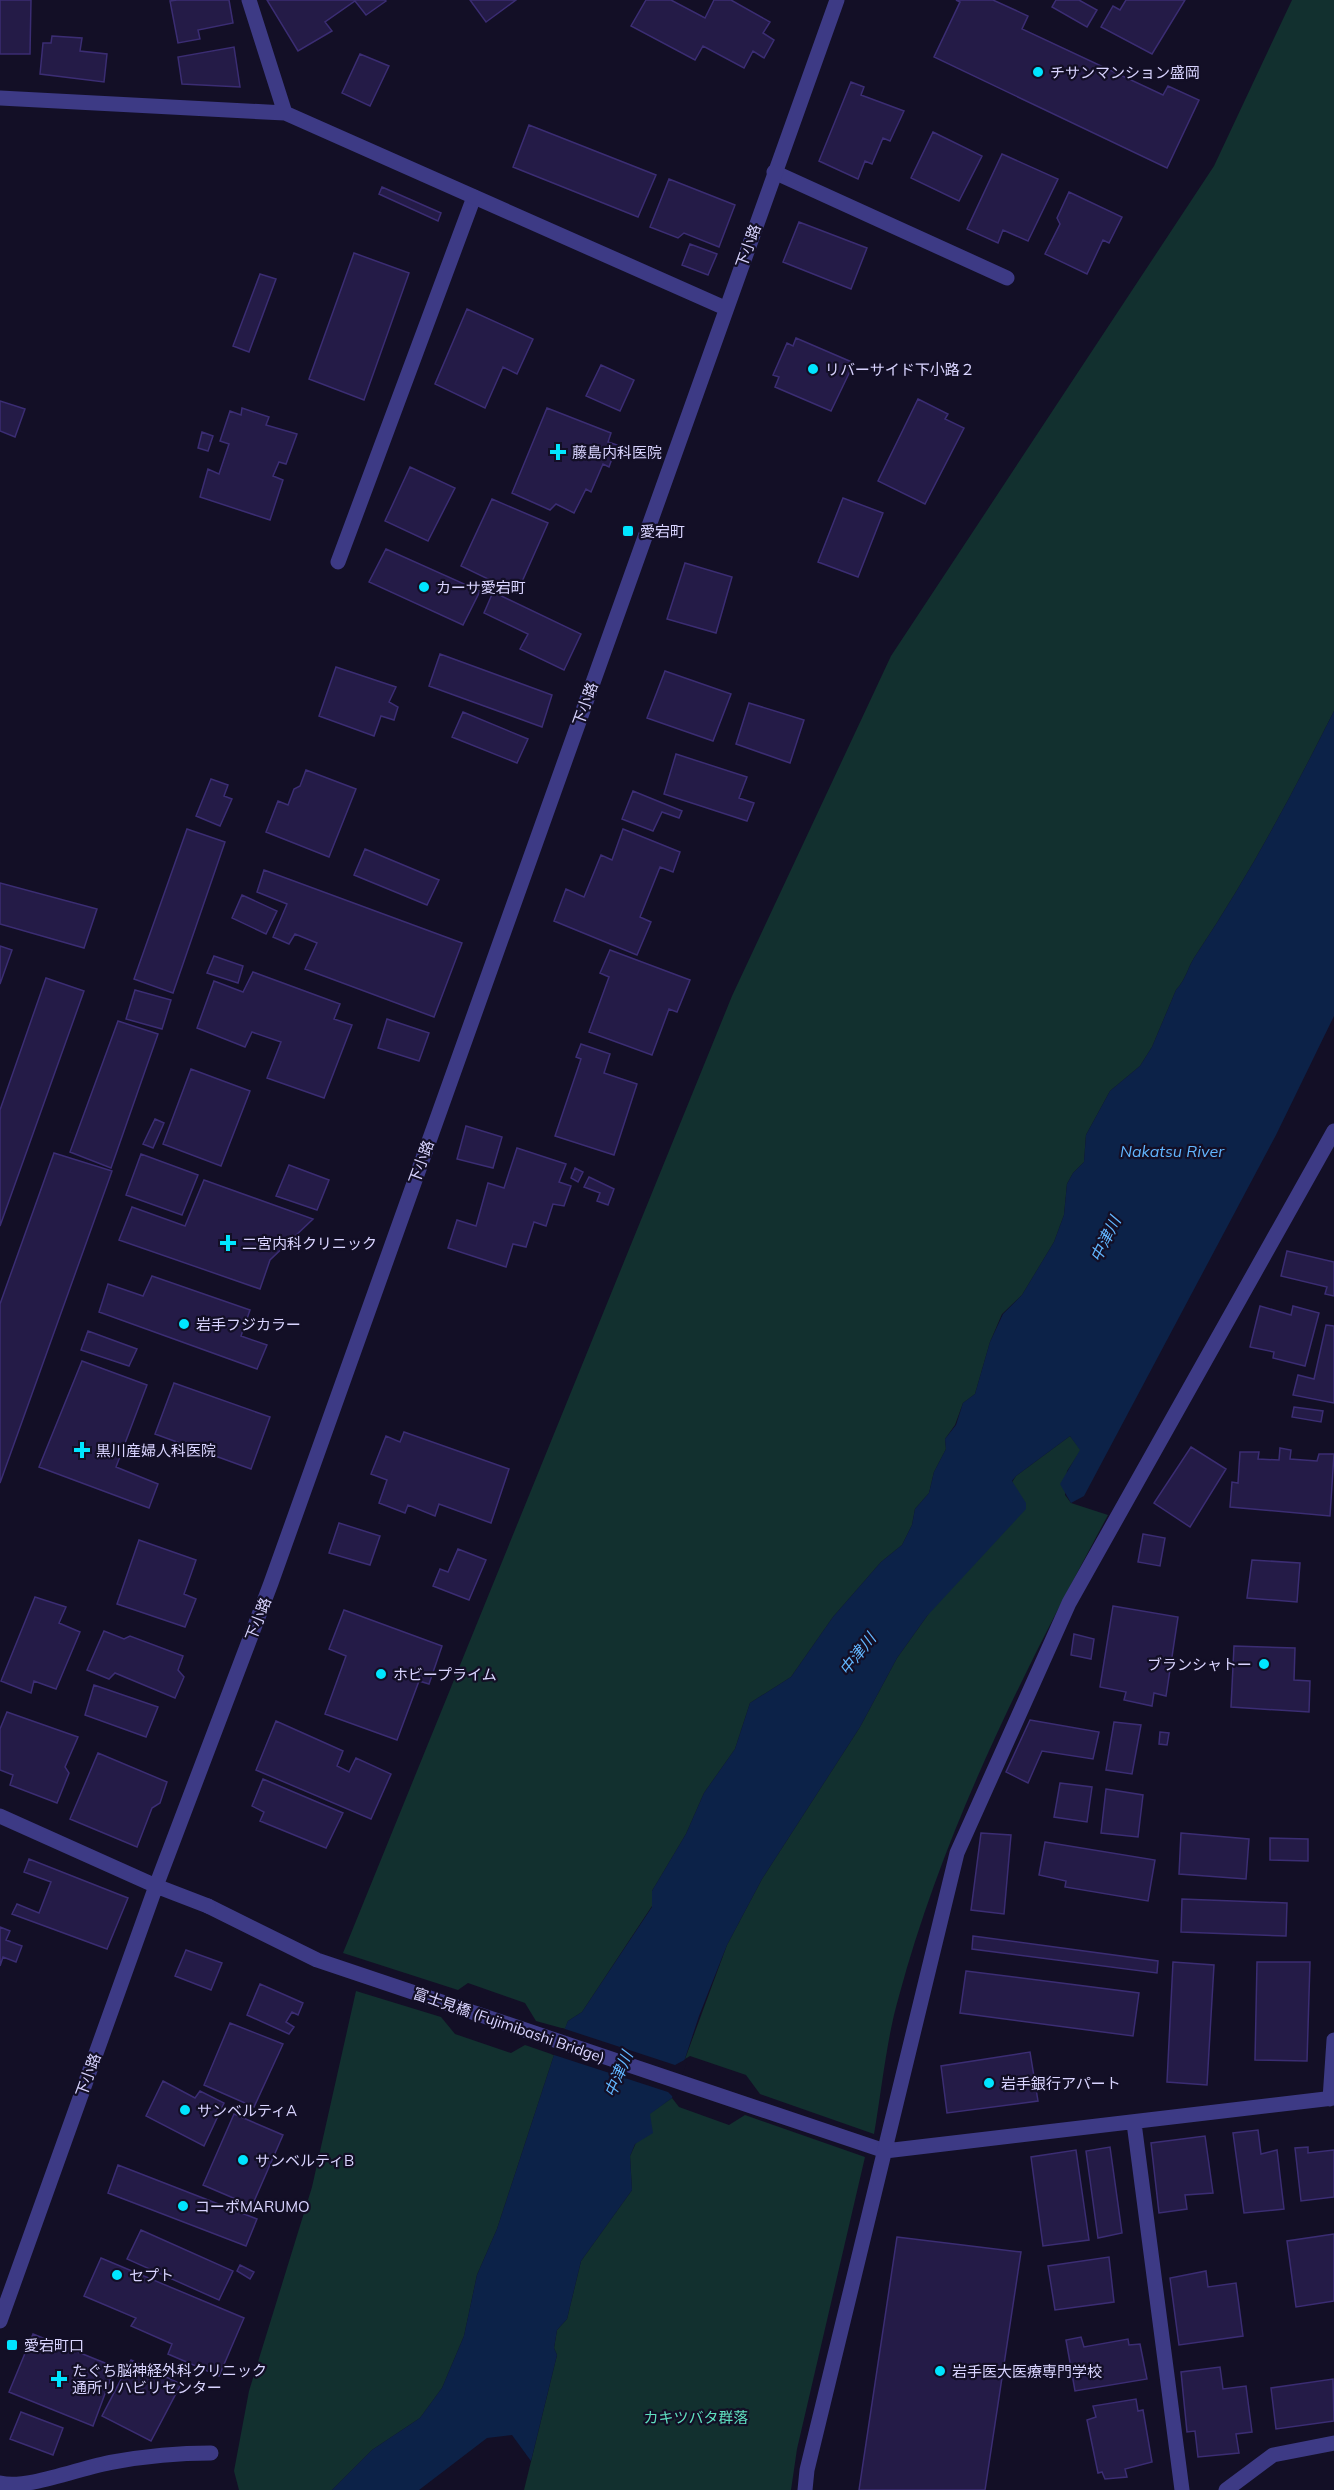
<svg xmlns="http://www.w3.org/2000/svg" width="1334" height="2490" viewBox="0 0 1334 2490" font-family="Mulish,'Noto Sans JP',sans-serif">
<style>
.green{fill:#12302f}
.water{fill:#0c2248}
.pier{fill:#130f26}
.building{fill:#241b47;stroke:#3b2d73;stroke-width:1.5}
.lines{fill:none;stroke-linecap:round;stroke-linejoin:round}
.service{stroke:#3d3a85;stroke-width:15}
.pedestrian{stroke:#3d3a85;stroke-width:15}
.minor{stroke:#3d3a85;stroke-width:15}
.poi-dot{fill:#00e5ff;stroke:#130f26;stroke-width:2}
.labels{text-anchor:middle;dominant-baseline:central;stroke-width:4.5;stroke-linejoin:round;paint-order:stroke}
.poi-label{font-size:15px;fill:#d9d4ff;stroke:#130f26;text-anchor:start}
.street-label{font-size:15px;fill:#d9d4ff;stroke:#130f26}
.park-label{font-size:15px;fill:#5fe0c0;stroke:#130f26}
.water-label{font-size:16px;font-style:italic;fill:#62b6ff;stroke:#130f26}
</style>
<rect width="100%" height="100%" fill="#130f26"/>
<path class="green" d="M 1292,0 L 1334,0 L 1334,711 C 1292,795 1248,877 1196,955 C 1188,966 1186,980 1176,990 L 1152,1047 L 1140,1066 L 1110,1091 L 1086,1135 L 1084,1162 L 1073,1173 L 1067,1184 L 1064,1215 L 1054,1242 L 1022,1295 L 1002,1314 L 990,1342 L 975,1394 L 963,1403 L 955,1425 L 945,1439 L 946,1449 L 934,1472 L 929,1493 L 915,1509 L 912,1525 L 902,1545 L 881,1562 L 833,1617 L 791,1677 L 750,1703 L 735,1749 L 704,1793 L 686,1834 L 652,1891 L 652,1906 L 582,2012 L 568,2021 L 565,2029 L 536,2021 L 525,2003 L 468,1983 L 458,1990 L 343,1953 L 732,996 L 891,656 L 1214,166 Z
M 1070,1436 L 1081,1450 L 1067,1471 L 1065,1495 L 1071,1503 L 1108,1515 C 1025,1669 945,1826 899,1996 C 886,2041 882,2089 874,2134 L 760,2094 L 746,2075 L 690,2056 L 685,2059 L 727,1945 L 762,1879 L 860,1727 L 897,1658 L 927,1616 L 1016,1476 Z
M 356,1991 L 441,2017 L 455,2034 L 511,2053 L 525,2045 L 554,2055 L 497,2229 L 477,2275 L 464,2336 L 442,2388 L 420,2418 L 372,2450 L 332,2490 L 239,2490 L 234,2471 L 249,2391 L 312,2187 Z
M 672,2098 L 679,2107 L 729,2125 L 745,2115 L 865,2157 L 797,2449 L 791,2490 L 524,2490 L 557,2355 L 554,2348 L 557,2330 L 567,2319 L 581,2261 L 632,2190 L 630,2156 L 649,2114 Z"/>
<path class="water" d="M 1334,711 L 1334,1016 L 1276,1135 L 1084,1496 L 1071,1503 L 1060,1484 L 1080,1450 L 1070,1436 L 1016,1476 L 1012,1481 L 1026,1503 L 1026,1509 L 927,1616 L 897,1658 L 860,1727 L 762,1879 L 727,1945 L 699,2016 L 672,2098 L 650,2114 L 653,2133 L 635,2144 L 630,2156 L 632,2190 L 581,2261 L 567,2319 L 557,2330 L 554,2348 L 557,2355 L 531,2461 L 512,2435 L 487,2438 L 419,2490 L 332,2490 L 372,2450 L 420,2418 L 442,2388 L 464,2336 L 477,2275 L 497,2229 L 554,2055 L 568,2021 L 582,2012 L 652,1907 L 652,1891 L 686,1834 L 704,1793 L 735,1749 L 750,1703 L 791,1677 L 833,1617 L 881,1562 L 902,1545 L 912,1525 L 915,1509 L 929,1493 L 934,1472 L 946,1449 L 945,1439 L 956,1425 L 963,1403 L 975,1394 L 990,1342 L 1003,1314 L 1022,1295 L 1054,1242 L 1064,1215 L 1067,1184 L 1073,1173 L 1084,1162 L 1086,1135 L 1110,1091 L 1140,1066 L 1152,1047 L 1176,990 C 1186,980 1188,966 1196,955 C 1248,877 1292,795 1334,711 Z"/>
<path class="pier" d="M 562,2028 L 675,2065 L 688,2058 L 675,2099 L 668,2092 L 551,2054 Z"/>
<path class="building" d="M 0,0 L 31,0 L 30,54 L 0,54 Z
M 177,0 L 229,0 L 233,23 L 198,30 L 200,39 L 178,43 L 170,1 Z
M 267,0 L 385,0 L 386,1 L 366,15 L 355,1 L 325,22 L 332,31 L 298,51 Z
M 470,0 L 516,0 L 486,22 Z
M 646,0 L 671,0 L 705,18 L 714,0 L 731,0 L 770,22 L 763,33 L 774,40 L 764,58 L 753,51 L 744,68 L 703,46 L 695,60 L 631,26 Z
M 956,0 L 993,0 L 1028,16 L 1022,29 L 1163,95 L 1168,86 L 1199,100 L 1167,168 L 934,57 L 960,2 Z
M 1056,0 L 1079,0 L 1097,10 L 1087,27 L 1052,7 Z
M 1126,0 L 1185,0 L 1152,54 L 1101,27 L 1113,6 L 1120,10 Z
M 52,36 L 82,38 L 80,51 L 107,54 L 104,82 L 40,74 L 43,43 L 51,43 Z
M 234,47 L 240,87 L 182,84 L 178,57 Z
M 360,54 L 389,66 L 370,106 L 342,93 Z
M 851,82 L 864,87 L 861,95 L 904,111 L 890,141 L 883,138 L 872,164 L 865,161 L 858,179 L 819,161 Z
M 529,125 L 656,175 L 638,217 L 513,167 Z
M 933,132 L 982,156 L 959,201 L 911,178 Z
M 1002,154 L 1058,179 L 1028,241 L 1003,230 L 998,243 L 967,229 Z
M 669,179 L 735,205 L 719,247 L 684,233 L 678,238 L 650,227 Z
M 382,187 L 441,213 L 438,221 L 379,194 Z
M 1069,192 L 1122,217 L 1109,243 L 1103,240 L 1087,274 L 1045,254 L 1060,224 L 1057,218 Z
M 799,222 L 867,248 L 851,289 L 783,262 Z
M 690,244 L 717,254 L 708,275 L 682,265 Z
M 354,253 L 409,273 L 364,400 L 309,379 Z
M 260,274 L 276,279 L 249,352 L 233,346 Z
M 467,309 L 533,339 L 517,374 L 503,367 L 485,408 L 435,384 Z
M 796,338 L 854,363 L 831,411 L 775,387 L 779,377 L 773,375 L 787,343 L 793,346 Z
M 601,365 L 634,380 L 620,411 L 586,396 Z
M 918,399 L 948,414 L 945,419 L 964,428 L 925,504 L 878,481 Z
M 0,401 L 25,409 L 15,437 L 0,431 Z
M 242,408 L 269,417 L 266,425 L 297,434 L 286,464 L 279,462 L 273,476 L 283,480 L 270,520 L 200,497 L 208,469 L 219,474 L 229,444 L 220,441 L 230,411 L 241,415 Z
M 547,408 L 611,433 L 608,442 L 617,445 L 609,467 L 603,464 L 591,492 L 586,489 L 574,513 L 556,504 L 550,510 L 512,493 Z
M 202,432 L 213,436 L 208,451 L 198,448 Z
M 410,467 L 455,488 L 428,541 L 385,521 Z
M 843,498 L 883,513 L 858,577 L 818,562 Z
M 492,499 L 548,523 L 517,593 L 461,566 Z
M 386,549 L 480,591 L 463,625 L 369,582 Z
M 685,563 L 732,577 L 716,633 L 667,619 Z
M 493,592 L 581,634 L 564,670 L 520,649 L 528,634 L 484,613 Z
M 440,654 L 552,695 L 542,727 L 429,686 Z
M 336,667 L 396,687 L 389,702 L 398,707 L 394,720 L 381,716 L 374,736 L 319,716 Z
M 665,671 L 731,694 L 713,741 L 647,718 Z
M 749,703 L 804,720 L 790,763 L 736,744 Z
M 463,712 L 528,739 L 517,763 L 452,737 Z
M 676,754 L 747,777 L 739,798 L 754,803 L 747,821 L 664,794 Z
M 306,770 L 356,789 L 329,857 L 266,832 L 278,801 L 288,805 L 294,789 L 300,786 Z
M 211,779 L 228,785 L 224,796 L 232,799 L 220,826 L 196,816 Z
M 633,791 L 682,811 L 679,818 L 662,812 L 653,831 L 622,819 Z
M 187,829 L 225,842 L 173,993 L 134,979 Z
M 623,829 L 680,852 L 673,872 L 660,867 L 640,917 L 651,922 L 637,955 L 554,921 L 566,889 L 584,897 L 601,855 L 612,860 Z
M 365,849 L 439,880 L 427,905 L 354,875 Z
M 264,870 L 462,943 L 434,1017 L 305,969 L 317,943 L 295,934 L 289,944 L 273,937 L 287,904 L 257,892 Z
M 0,883 L 97,909 L 84,948 L 0,924 Z
M 242,895 L 277,911 L 266,934 L 232,918 Z
M 0,946 L 12,950 L 0,984 Z
M 610,950 L 690,980 L 677,1012 L 669,1009 L 652,1055 L 589,1032 L 609,977 L 600,973 Z
M 214,956 L 243,966 L 238,983 L 207,973 Z
M 253,972 L 340,1004 L 334,1019 L 352,1025 L 324,1098 L 267,1078 L 281,1042 L 252,1032 L 245,1047 L 197,1028 L 214,981 L 243,992 Z
M 46,978 L 84,991 L 0,1226 L 0,1110 Z
M 135,990 L 171,1000 L 162,1029 L 126,1019 Z
M 387,1019 L 429,1033 L 419,1061 L 378,1048 Z
M 118,1021 L 158,1034 L 111,1168 L 70,1152 Z
M 581,1044 L 610,1054 L 604,1073 L 637,1084 L 614,1155 L 555,1136 L 581,1059 L 576,1057 Z
M 191,1069 L 250,1091 L 221,1166 L 163,1144 Z
M 155,1119 L 164,1123 L 153,1148 L 143,1144 Z
M 466,1126 L 502,1137 L 493,1168 L 457,1159 Z
M 517,1148 L 566,1164 L 559,1182 L 571,1186 L 564,1206 L 553,1204 L 546,1226 L 534,1222 L 526,1247 L 513,1244 L 506,1267 L 448,1248 L 457,1220 L 476,1226 L 488,1183 L 504,1188 Z
M 54,1153 L 112,1171 L 0,1483 L 0,1304 Z
M 141,1154 L 198,1175 L 182,1215 L 126,1195 Z
M 289,1165 L 329,1180 L 317,1210 L 276,1196 Z
M 575,1168 L 583,1172 L 578,1182 L 571,1178 Z
M 589,1177 L 614,1189 L 608,1205 L 597,1201 L 600,1193 L 584,1187 Z
M 204,1180 L 313,1219 L 270,1260 L 260,1289 L 119,1240 L 132,1207 L 185,1226 Z
M 1287,1251 L 1334,1262 L 1334,1296 L 1325,1294 L 1327,1287 L 1281,1276 Z
M 152,1276 L 250,1310 L 241,1336 L 267,1345 L 257,1369 L 99,1312 L 108,1284 L 143,1296 Z
M 1260,1306 L 1291,1315 L 1293,1306 L 1319,1313 L 1305,1366 L 1273,1358 L 1274,1352 L 1250,1347 Z
M 1326,1325 L 1334,1326 L 1334,1403 L 1293,1395 L 1298,1375 L 1314,1379 Z
M 88,1331 L 137,1349 L 129,1366 L 81,1350 Z
M 82,1361 L 147,1385 L 116,1467 L 158,1484 L 149,1508 L 39,1467 Z
M 174,1383 L 270,1417 L 251,1469 L 155,1434 Z
M 1294,1407 L 1323,1411 L 1321,1422 L 1292,1417 Z
M 404,1432 L 509,1469 L 491,1523 L 439,1504 L 435,1516 L 408,1505 L 405,1513 L 379,1503 L 387,1480 L 371,1474 L 386,1436 L 400,1442 Z
M 1191,1447 L 1226,1469 L 1190,1527 L 1154,1503 Z
M 1280,1448 L 1291,1450 L 1290,1459 L 1317,1461 L 1319,1454 L 1334,1454 L 1330,1516 L 1230,1507 L 1232,1482 L 1238,1483 L 1240,1452 L 1259,1452 L 1258,1459 L 1279,1460 Z
M 339,1523 L 380,1536 L 370,1565 L 329,1553 Z
M 1143,1534 L 1165,1538 L 1160,1566 L 1138,1562 Z
M 139,1540 L 196,1560 L 184,1594 L 196,1599 L 185,1627 L 117,1604 Z
M 458,1549 L 486,1560 L 469,1600 L 433,1586 L 440,1569 L 448,1572 Z
M 1252,1560 L 1300,1563 L 1297,1602 L 1247,1598 Z
M 35,1597 L 66,1607 L 59,1623 L 80,1632 L 56,1689 L 34,1681 L 31,1693 L 1,1681 Z
M 1113,1606 L 1178,1617 L 1166,1696 L 1154,1693 L 1152,1706 L 1124,1700 L 1126,1692 L 1100,1687 Z
M 344,1610 L 442,1646 L 429,1684 L 419,1681 L 397,1740 L 325,1714 L 346,1656 L 329,1649 Z
M 104,1631 L 124,1639 L 130,1636 L 183,1656 L 178,1670 L 184,1677 L 175,1698 L 115,1673 L 109,1679 L 87,1670 Z
M 1074,1634 L 1094,1639 L 1091,1659 L 1071,1655 Z
M 1234,1646 L 1295,1648 L 1294,1680 L 1310,1681 L 1309,1712 L 1231,1707 Z
M 94,1685 L 158,1707 L 146,1737 L 85,1715 Z
M 7,1712 L 78,1737 L 65,1767 L 69,1773 L 57,1803 L 10,1785 L 13,1775 L 0,1770 L 0,1729 Z
M 1030,1720 L 1099,1732 L 1093,1759 L 1042,1751 L 1028,1783 L 1006,1772 Z
M 276,1721 L 343,1751 L 337,1766 L 349,1772 L 356,1758 L 391,1774 L 371,1819 L 256,1770 Z
M 1114,1722 L 1141,1725 L 1132,1774 L 1106,1770 Z
M 1160,1732 L 1169,1733 L 1167,1745 L 1159,1744 Z
M 98,1753 L 167,1782 L 160,1803 L 152,1808 L 137,1847 L 70,1819 Z
M 263,1779 L 343,1813 L 326,1848 L 260,1821 L 264,1812 L 252,1806 Z
M 1060,1783 L 1092,1787 L 1087,1822 L 1054,1817 Z
M 1106,1789 L 1143,1795 L 1138,1837 L 1101,1833 Z
M 981,1833 L 1011,1835 L 1004,1914 L 971,1910 Z
M 1181,1833 L 1249,1839 L 1246,1879 L 1179,1874 Z
M 1270,1838 L 1308,1839 L 1308,1861 L 1270,1860 Z
M 1045,1842 L 1155,1860 L 1148,1901 L 1065,1887 L 1066,1881 L 1039,1875 Z
M 29,1859 L 128,1898 L 107,1949 L 12,1914 L 17,1904 L 39,1913 L 51,1882 L 24,1872 Z
M 1182,1899 L 1287,1903 L 1286,1936 L 1181,1932 Z
M 0,1927 L 10,1931 L 6,1940 L 22,1946 L 16,1962 L 3,1957 L 0,1966 Z
M 973,1936 L 1158,1961 L 1157,1973 L 972,1949 Z
M 186,1950 L 222,1963 L 211,1990 L 175,1976 Z
M 1173,1962 L 1214,1965 L 1207,2085 L 1167,2082 Z
M 1257,1962 L 1310,1962 L 1307,2061 L 1255,2060 Z
M 966,1971 L 1139,1993 L 1133,2036 L 960,2013 Z
M 260,1984 L 303,2003 L 298,2015 L 292,2012 L 286,2022 L 294,2027 L 289,2034 L 247,2015 Z
M 230,2023 L 283,2044 L 254,2107 L 204,2085 Z
M 1030,2052 L 1038,2101 L 947,2113 L 941,2066 Z
M 163,2081 L 195,2098 L 200,2091 L 224,2103 L 204,2146 L 146,2116 Z
M 234,2114 L 283,2135 L 252,2206 L 203,2185 Z
M 1258,2130 L 1261,2154 L 1277,2150 L 1284,2209 L 1244,2213 L 1233,2133 Z
M 1205,2136 L 1213,2193 L 1185,2195 L 1187,2209 L 1159,2213 L 1151,2143 Z
M 1110,2147 L 1122,2233 L 1098,2238 L 1086,2151 Z
M 1308,2147 L 1308,2153 L 1334,2150 L 1334,2197 L 1301,2201 L 1295,2148 Z
M 1076,2150 L 1089,2240 L 1043,2246 L 1031,2157 Z
M 118,2165 L 257,2219 L 246,2246 L 108,2193 Z
M 141,2230 L 233,2271 L 219,2300 L 127,2259 Z
M 1334,2234 L 1334,2301 L 1296,2307 L 1287,2241 Z
M 897,2237 L 1021,2252 L 985,2490 L 859,2490 Z
M 1109,2257 L 1114,2302 L 1055,2310 L 1048,2266 Z
M 101,2258 L 244,2318 L 219,2376 L 168,2354 L 172,2344 L 131,2326 L 136,2318 L 84,2296 Z
M 240,2265 L 254,2272 L 250,2279 L 237,2271 Z
M 1206,2271 L 1208,2287 L 1236,2283 L 1243,2336 L 1179,2345 L 1170,2278 Z
M 33,2334 L 115,2367 L 93,2426 L 9,2392 Z
M 1081,2337 L 1084,2347 L 1128,2339 L 1129,2345 L 1140,2344 L 1147,2379 L 1075,2391 L 1066,2340 Z
M 131,2360 L 181,2384 L 151,2441 L 102,2416 Z
M 1220,2367 L 1223,2389 L 1246,2386 L 1252,2432 L 1236,2434 L 1239,2453 L 1198,2457 L 1195,2431 L 1187,2432 L 1181,2372 Z
M 1333,2379 L 1334,2421 L 1276,2429 L 1271,2388 Z
M 1136,2399 L 1138,2411 L 1143,2410 L 1152,2462 L 1125,2469 L 1127,2477 L 1105,2479 L 1102,2472 L 1098,2473 L 1087,2420 L 1096,2417 L 1093,2406 Z
M 21,2412 L 63,2428 L 53,2455 L 10,2439 Z"/>
<g class="lines">
<path class="service" d="M 774,172 L 1007,278
M 338,562 L 474,197
M 0,2483 C 27,2490 82,2467 113,2462 C 146,2456 178,2453 211,2453"/>
<path class="pedestrian" d="M 208,1906 L 317,1960 L 885,2151"/>
<path class="minor" d="M 249,0 L 285,113
M 0,98 L 285,113 L 725,308
M 0,1816 L 156,1886 L 208,1906
M 1330,2099 L 1334,2040
M 1134,2123 L 1182,2490
M 885,2151 L 1334,2098
M 0,2321 L 156,1886 L 271,1583 L 837,0
M 805,2490 L 807,2470 L 957,1853 L 1069,1603 L 1334,1131
M 1226,2490 L 1273,2455 L 1334,2443"/>
</g>
<g class="poi-dot">
<circle cx="1038" cy="72" r="6"/>
<circle cx="813" cy="369" r="6"/>
<path d="M555 443h6v6h6v6h-6v6h-6v-6h-6v-6h6z"/>
<rect x="622" y="525" width="12" height="12" rx="3"/>
<circle cx="424" cy="587" r="6"/>
<path d="M225 1234h6v6h6v6h-6v6h-6v-6h-6v-6h6z"/>
<circle cx="184" cy="1324" r="6"/>
<path d="M79 1441h6v6h6v6h-6v6h-6v-6h-6v-6h6z"/>
<circle cx="1264" cy="1664" r="6"/>
<circle cx="381" cy="1674" r="6"/>
<circle cx="989" cy="2083" r="6"/>
<circle cx="185" cy="2110" r="6"/>
<circle cx="243" cy="2160" r="6"/>
<circle cx="183" cy="2206" r="6"/>
<circle cx="117" cy="2275" r="6"/>
<rect x="6" y="2339" width="12" height="12" rx="3"/>
<circle cx="940" cy="2371" r="6"/>
<path d="M56 2370h6v6h6v6h-6v6h-6v-6h-6v-6h6z"/>
</g>
<g class="labels">
<g class="poi-label">
<text x="1050" y="72">チサンマンション盛岡</text>
<text x="825" y="369">リバーサイド下小路２</text>
<text x="572" y="452">藤島内科医院</text>
<text x="640" y="531">愛宕町</text>
<text x="436" y="587">カーサ愛宕町</text>
<text x="242" y="1243">二宮内科クリニック</text>
<text x="196" y="1324">岩手フジカラー</text>
<text x="96" y="1450">黒川産婦人科医院</text>
<text x="1252" y="1664" text-anchor="end">ブランシャトー</text>
<text x="393" y="1674">ホビープライム</text>
<text x="1001" y="2083">岩手銀行アパート</text>
<text x="197" y="2110">サンベルティA</text>
<text x="255" y="2160">サンベルティB</text>
<text x="195" y="2206">コーポMARUMO</text>
<text x="129" y="2275">セプト</text>
<text x="24" y="2345">愛宕町口</text>
<text x="72" y="2370">たぐち脳神経外科クリニック<tspan x="72" dy="17">通所リハビリセンター</tspan></text>
<text x="952" y="2371">岩手医大医療専門学校</text>
</g>
<g class="street-label">
<text transform="translate(748 246) rotate(-70)">下小路</text>
<text transform="translate(585 704) rotate(-70)">下小路</text>
<text transform="translate(421 1162) rotate(-70)">下小路</text>
<text transform="translate(258 1619) rotate(-69)">下小路</text>
<text transform="translate(509 2025) rotate(19)">富士見橋 (Fujimibashi Bridge)</text>
<text transform="translate(88 2075) rotate(-70)">下小路</text>
</g>
<g class="park-label">
<text x="696" y="2417">カキツバタ群落</text>
</g>
<g class="water-label">
<text x="1172" y="1151">Nakatsu River</text>
<text transform="translate(1105 1239) rotate(-64)">中津川</text>
<text transform="translate(857 1654) rotate(-52)">中津川</text>
<text transform="translate(618 2074) rotate(-67)">中津川</text>
</g>
</g>
</svg>
